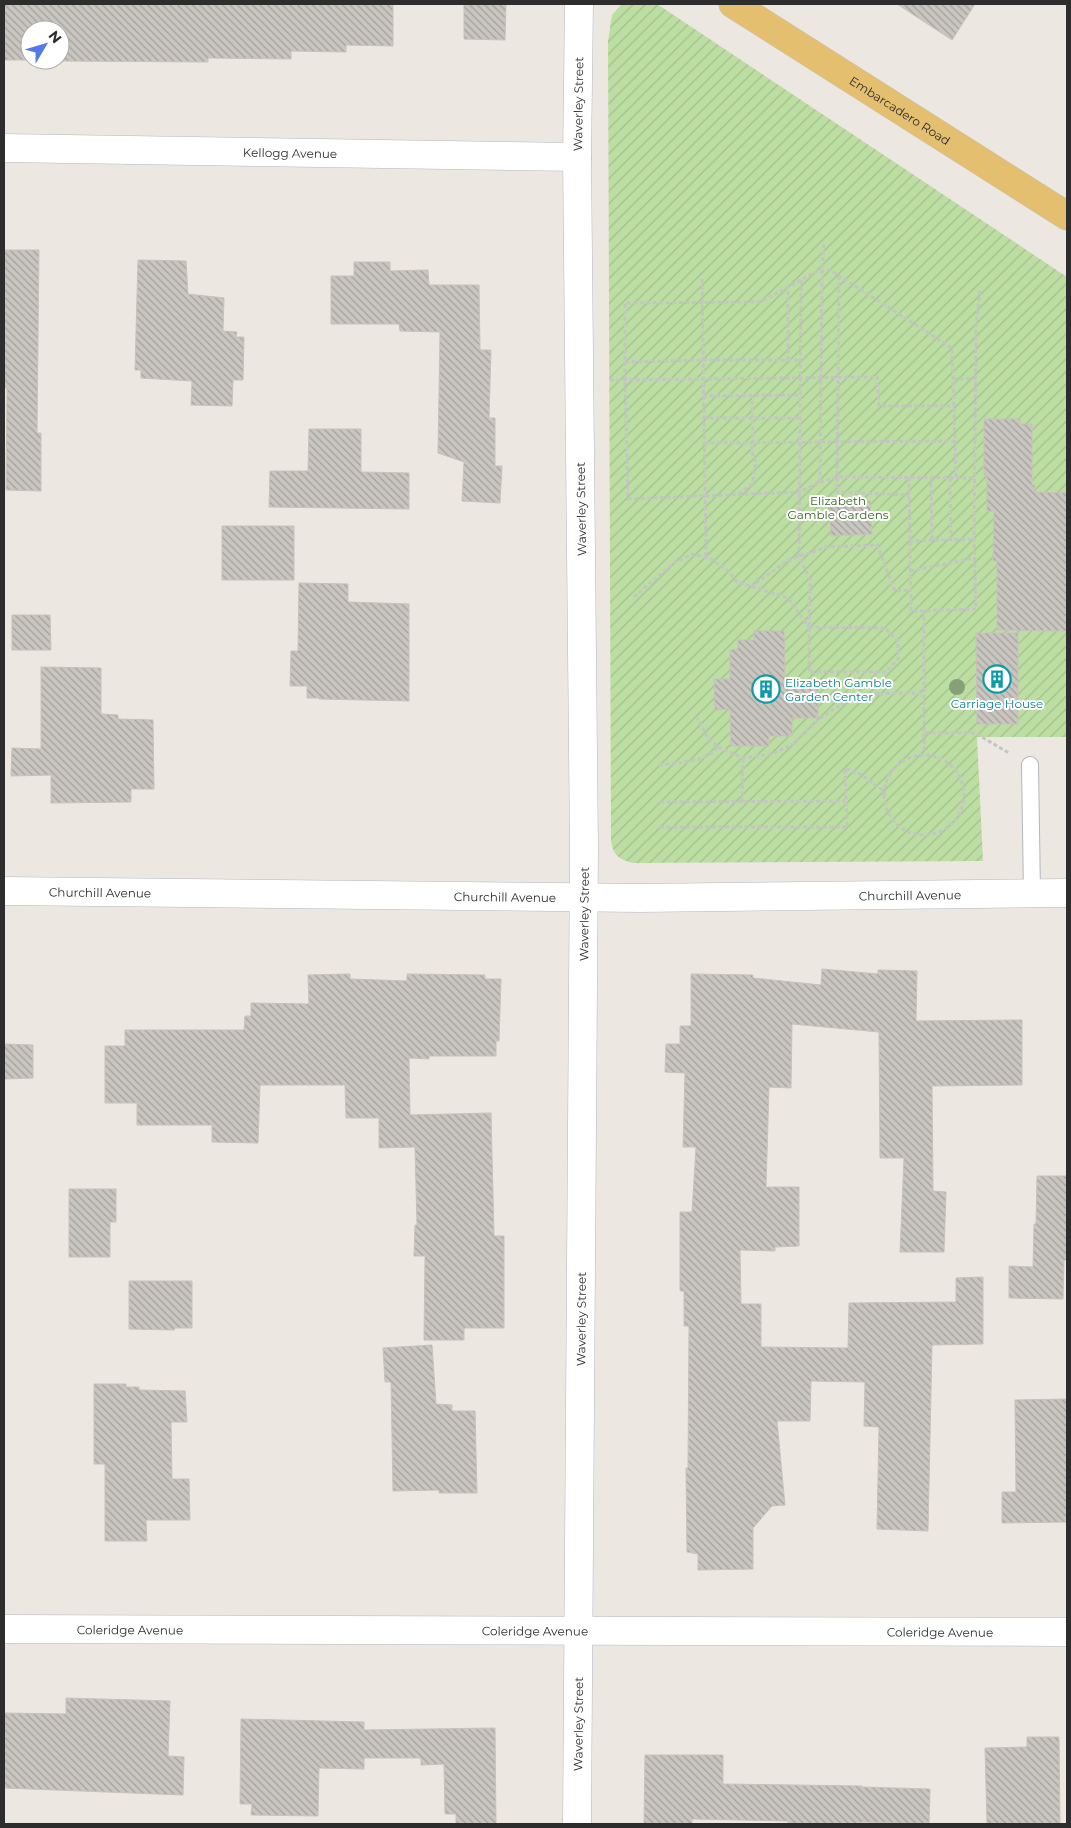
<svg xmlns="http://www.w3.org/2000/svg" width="1071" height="1828" viewBox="0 0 1071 1828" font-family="Montserrat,sans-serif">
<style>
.garden{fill:url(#garden-furrows)}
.building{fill:url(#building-back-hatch);stroke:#c8c2bb}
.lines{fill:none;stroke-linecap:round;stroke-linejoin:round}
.lane-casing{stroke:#b4b7bf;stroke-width:18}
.street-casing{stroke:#b4b7bf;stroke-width:29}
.primary-casing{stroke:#c4c4c4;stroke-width:29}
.path{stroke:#c4c4c4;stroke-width:3;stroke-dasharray:4 2.5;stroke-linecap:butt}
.lane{stroke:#fff;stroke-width:16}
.street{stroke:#fff;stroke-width:28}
.primary{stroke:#e4bf6f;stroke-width:28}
.tree{fill:#88a078}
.labels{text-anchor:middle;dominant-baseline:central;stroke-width:4;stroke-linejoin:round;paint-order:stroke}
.street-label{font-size:12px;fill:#2d2d2d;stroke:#fff}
.park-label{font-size:12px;fill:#356522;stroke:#fff}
.culture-label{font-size:12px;fill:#0d838f;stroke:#fff;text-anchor:start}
</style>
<defs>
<pattern id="garden-furrows" width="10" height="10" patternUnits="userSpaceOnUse" patternTransform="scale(1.25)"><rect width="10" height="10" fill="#bcdea3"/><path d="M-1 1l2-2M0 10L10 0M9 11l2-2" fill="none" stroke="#a2bf8d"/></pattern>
<pattern id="building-back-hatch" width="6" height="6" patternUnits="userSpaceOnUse" patternTransform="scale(1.25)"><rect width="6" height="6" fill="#c9c5bf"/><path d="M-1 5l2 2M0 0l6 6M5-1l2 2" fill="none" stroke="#a4a09c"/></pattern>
</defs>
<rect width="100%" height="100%" fill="#ede7e1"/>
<path class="garden" d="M 622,4 L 657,4 L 1067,277 L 1067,737 L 977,737 L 983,861 L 633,863 C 618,859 613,855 611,840 L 608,41 L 612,15 Z"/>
<path class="building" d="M 4,4 L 393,4 L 393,46 L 346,45 L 346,52 L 291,51 L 291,59 L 208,58 L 208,62 L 60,61 L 60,30 L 30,30 L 30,60 L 4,60 Z
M 464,4 L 506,4 L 505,40 L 464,39 Z
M 897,4 L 975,4 L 952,40 Z
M 4,250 L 39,250 L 37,433 L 41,433 L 41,491 L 6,490 L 7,388 L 4,388 Z
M 138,260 L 186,261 L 188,294 L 224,298 L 223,331 L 237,332 L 236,337 L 244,337 L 243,380 L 233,380 L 232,406 L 191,405 L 192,381 L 141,378 L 141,370 L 135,370 Z
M 354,262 L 390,262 L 390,271 L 428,270 L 429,285 L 479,285 L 480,350 L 491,350 L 489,418 L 495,418 L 495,466 L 502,466 L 500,503 L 462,501 L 464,462 L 438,453 L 440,332 L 400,331 L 399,324 L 331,324 L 331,276 L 354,276 Z
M 984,419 L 1020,419 L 1020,424 L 1032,424 L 1032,485 L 1035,485 L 1034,492 L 1067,493 L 1067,631 L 997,630 L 997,561 L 993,561 L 994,511 L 987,511 L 987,475 L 984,475 Z
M 309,429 L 361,429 L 361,472 L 409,473 L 409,509 L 269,507 L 270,471 L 308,471 Z
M 870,501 L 872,534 L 831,536 L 829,503 Z
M 222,526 L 294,526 L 294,580 L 222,580 Z
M 299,583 L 348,584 L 348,602 L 409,604 L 409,701 L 319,699 L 319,698 L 307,698 L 307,686 L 290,686 L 291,651 L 298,651 Z
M 12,615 L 50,615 L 51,650 L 12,650 Z
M 754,631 L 784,631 L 785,688 L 818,687 L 818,718 L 792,718 L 792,736 L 769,736 L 769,746 L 731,746 L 730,709 L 715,710 L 714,679 L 730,679 L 730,650 L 738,649 L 738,640 L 754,640 Z
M 976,633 L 1018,633 L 1018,724 L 977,724 Z
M 41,667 L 101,668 L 101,714 L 118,715 L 118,719 L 153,720 L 154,789 L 131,789 L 131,802 L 51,803 L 51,775 L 11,776 L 12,748 L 41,749 Z
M 822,969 L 878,974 L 878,970 L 917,971 L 916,1021 L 1022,1020 L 1022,1085 L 932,1086 L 933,1191 L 946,1192 L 944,1252 L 900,1252 L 904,1158 L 880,1158 L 879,1032 L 792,1024 L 791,1088 L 769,1087 L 766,1187 L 799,1187 L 799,1246 L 775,1247 L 775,1251 L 740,1250 L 741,1304 L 761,1304 L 761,1347 L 848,1348 L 849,1303 L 956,1302 L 956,1278 L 983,1277 L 983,1344 L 932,1345 L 928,1531 L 877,1529 L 879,1427 L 864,1426 L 865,1382 L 811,1381 L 810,1421 L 777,1421 L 785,1505 L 772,1506 L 753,1528 L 753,1569 L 698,1570 L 698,1554 L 687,1552 L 686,1468 L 688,1468 L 689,1326 L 684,1326 L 684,1291 L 680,1291 L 680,1212 L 692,1212 L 696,1147 L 683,1147 L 685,1073 L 665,1072 L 666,1044 L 680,1044 L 680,1026 L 691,1026 L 691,974 L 753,975 L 753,978 L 821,985 Z
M 350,974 L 350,979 L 407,981 L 407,974 L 485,975 L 485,979 L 501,979 L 499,1041 L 496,1041 L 496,1056 L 429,1056 L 429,1059 L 409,1058 L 410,1115 L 491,1113 L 494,1236 L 504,1236 L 504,1328 L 464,1328 L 464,1340 L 424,1340 L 425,1256 L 414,1256 L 415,1225 L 417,1225 L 415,1147 L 379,1148 L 379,1118 L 346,1118 L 345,1085 L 260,1085 L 258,1143 L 212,1142 L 212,1125 L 137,1125 L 137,1103 L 105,1103 L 105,1046 L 125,1046 L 125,1030 L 244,1030 L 245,1016 L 251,1016 L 251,1003 L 309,1004 L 308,975 Z
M 4,1044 L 33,1045 L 33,1078 L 4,1079 Z
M 1037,1176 L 1067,1176 L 1067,1260 L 1064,1260 L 1063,1299 L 1009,1298 L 1009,1266 L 1033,1267 L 1034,1224 L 1036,1224 Z
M 69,1189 L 116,1189 L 116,1222 L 110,1222 L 110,1257 L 69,1257 Z
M 129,1281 L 192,1281 L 192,1328 L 175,1328 L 174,1330 L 129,1329 Z
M 432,1345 L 436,1404 L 452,1405 L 452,1411 L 475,1411 L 477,1493 L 439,1493 L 439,1490 L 393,1491 L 391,1382 L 385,1382 L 383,1348 Z
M 94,1384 L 126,1384 L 126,1387 L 139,1387 L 139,1390 L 185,1391 L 187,1422 L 171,1422 L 172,1479 L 189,1479 L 190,1520 L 146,1520 L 147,1541 L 105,1541 L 105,1464 L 94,1464 Z
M 1067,1399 L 1067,1522 L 1002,1523 L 1002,1492 L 1016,1492 L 1015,1400 Z
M 66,1698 L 170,1701 L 168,1756 L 184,1757 L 183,1795 L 4,1788 L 4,1713 L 66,1714 Z
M 241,1719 L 364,1722 L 364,1730 L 495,1728 L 496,1824 L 456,1824 L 456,1814 L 445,1814 L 444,1764 L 421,1765 L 421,1758 L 364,1758 L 364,1769 L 319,1768 L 318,1816 L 251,1815 L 252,1804 L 240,1804 Z
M 1027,1737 L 1059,1737 L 1060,1824 L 987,1824 L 985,1748 L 1027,1747 Z
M 645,1755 L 723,1755 L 723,1784 L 862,1786 L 862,1787 L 930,1789 L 929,1824 L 861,1822 L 861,1824 L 788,1824 L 788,1821 L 692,1819 L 692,1824 L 644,1824 Z"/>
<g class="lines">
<g class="lane-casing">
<path id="lane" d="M 1030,765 L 1032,894"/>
</g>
<g class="street-casing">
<g id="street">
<path id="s1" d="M 4,148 L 577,157"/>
<path id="s2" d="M 4,891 L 640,898 L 1067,893"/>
<path id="s3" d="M 4,1629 L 1067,1632"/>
<path id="s4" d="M 577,1824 L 584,849 L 577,157 L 579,4"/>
</g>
</g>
<g class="primary-casing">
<g id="primary">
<path id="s5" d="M 733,4 L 1067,216"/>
</g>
</g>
<path class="path" d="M 839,276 L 837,492 L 909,495
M 702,279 L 706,558
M 801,280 L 799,556 L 810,580 L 809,627
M 788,360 L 788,287
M 625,362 L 703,360 L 801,360
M 953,379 L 976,378
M 610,380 L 877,377 L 879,406 L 954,406
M 703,396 L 801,395
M 703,418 L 801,418
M 704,443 L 955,441
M 909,477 L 911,611 L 976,609 L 974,539 L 976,326 L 980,289
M 931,477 L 932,540
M 956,477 L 952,348 L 830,270 L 815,272 L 761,302 L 625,303 L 625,379 L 628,499 L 800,492 L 820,482 L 838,477 L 975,478
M 950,478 L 951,539
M 820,482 L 822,271 L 824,243
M 739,494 L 752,484 L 756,462 L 751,451 L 753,443 L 752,395
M 909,541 L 974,539
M 910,571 L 975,558
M 751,587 L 788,560 L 827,547 L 877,545 L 895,591 L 911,590
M 634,597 L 675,562 L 693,554 L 711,559 L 728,571 L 737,582 L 788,598 L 809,627
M 924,610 L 924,754
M 809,627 L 885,628 L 898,641 L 898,659 L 886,672 L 809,672 Z
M 876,672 L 877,695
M 925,733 L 975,733 L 1009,753
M 718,747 L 743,758 L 772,754 L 793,744 L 815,722 L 840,705 L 865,696 L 891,693 L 924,693
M884 795a40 40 0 1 1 80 0a40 40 0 1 1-80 0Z
M 659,765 C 679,762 705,763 718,747 L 708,738 L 697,718
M 660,802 L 845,801
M 742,802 L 743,758
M 660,827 L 847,827 L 845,768 L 860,774 L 884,791"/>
<use href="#lane" class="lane"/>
<use href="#street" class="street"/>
<use href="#primary" class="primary"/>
</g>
<circle class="tree" cx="957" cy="687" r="8"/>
<defs>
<g id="building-ring" transform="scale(1.4375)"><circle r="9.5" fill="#fff" stroke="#0f9aa8" stroke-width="1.5"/><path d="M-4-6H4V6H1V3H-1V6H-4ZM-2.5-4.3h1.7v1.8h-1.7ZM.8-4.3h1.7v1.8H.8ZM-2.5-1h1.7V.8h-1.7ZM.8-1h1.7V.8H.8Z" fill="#0f9aa8"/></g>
</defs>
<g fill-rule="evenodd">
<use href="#building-ring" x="997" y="679"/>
<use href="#building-ring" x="766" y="689"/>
</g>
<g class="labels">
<g class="street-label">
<text stroke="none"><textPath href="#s4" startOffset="1720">Waverley Street</textPath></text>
<text stroke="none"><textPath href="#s5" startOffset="198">Embarcadero Road</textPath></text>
<text stroke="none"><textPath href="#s1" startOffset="286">Kellogg Avenue</textPath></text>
<text transform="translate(581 509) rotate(-91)">Waverley Street</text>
<text stroke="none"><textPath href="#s2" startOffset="96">Churchill Avenue</textPath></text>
<text stroke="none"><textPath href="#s2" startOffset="906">Churchill Avenue</textPath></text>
<text stroke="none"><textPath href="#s2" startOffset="501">Churchill Avenue</textPath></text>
<text stroke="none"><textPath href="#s4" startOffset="910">Waverley Street</textPath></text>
<text stroke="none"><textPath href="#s4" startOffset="505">Waverley Street</textPath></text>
<text stroke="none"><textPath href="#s3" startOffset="126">Coleridge Avenue</textPath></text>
<text stroke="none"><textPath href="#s3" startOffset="531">Coleridge Avenue</textPath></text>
<text stroke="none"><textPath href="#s3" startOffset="936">Coleridge Avenue</textPath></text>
<text stroke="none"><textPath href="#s4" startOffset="100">Waverley Street</textPath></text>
</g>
<g class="park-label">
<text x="838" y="500">Elizabeth<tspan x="838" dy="14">Gamble Gardens</tspan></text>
</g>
<g class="culture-label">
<text x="785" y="682">Elizabeth Gamble<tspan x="785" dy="14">Garden Center</tspan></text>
<text x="997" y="703" text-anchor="middle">Carriage House</text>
</g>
</g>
<rect width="1071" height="1828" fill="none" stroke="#2d2d2d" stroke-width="10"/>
<g transform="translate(45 45) rotate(52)"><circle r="24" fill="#ffffff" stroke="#ababab"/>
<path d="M0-4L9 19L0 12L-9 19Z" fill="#527ae9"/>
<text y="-8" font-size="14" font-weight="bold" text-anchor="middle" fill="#2d2d2d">N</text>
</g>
</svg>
